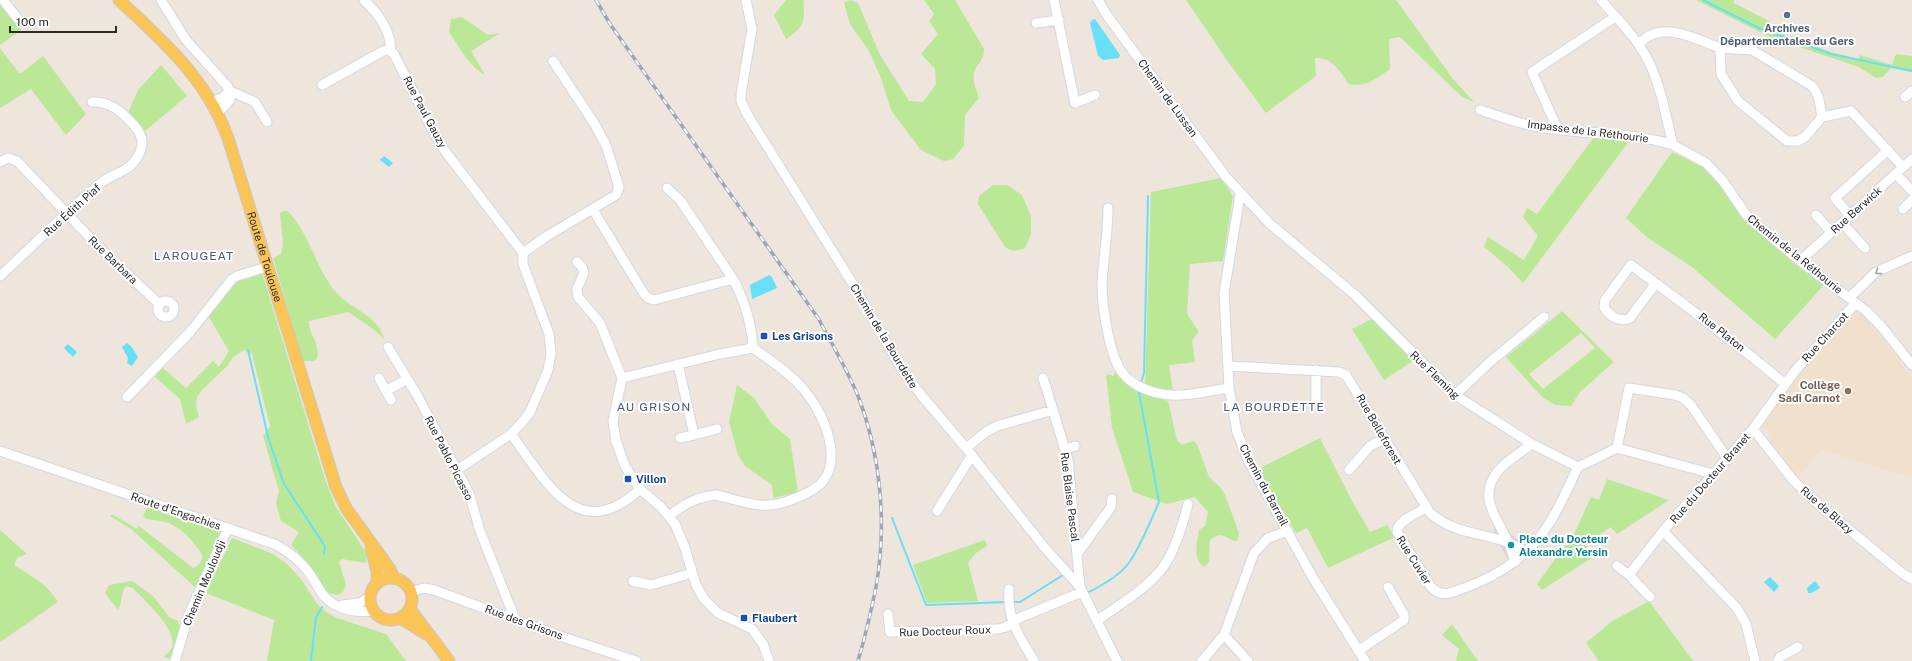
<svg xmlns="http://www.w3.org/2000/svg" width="1912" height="661" viewBox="0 0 1912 661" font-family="'Public Sans',sans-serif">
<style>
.education{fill:#f1e1cc}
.green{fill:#bae896;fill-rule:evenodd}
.plaza{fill:#dad5d0}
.water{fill:#69dff7}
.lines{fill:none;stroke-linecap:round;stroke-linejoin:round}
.stream{stroke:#69dff7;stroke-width:2}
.minor-casing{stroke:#d2d8e5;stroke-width:11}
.major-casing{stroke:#c8c8c8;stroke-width:13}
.minor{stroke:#fff;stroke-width:9}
.major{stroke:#fac456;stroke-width:11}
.rail-casing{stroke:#9fa5b7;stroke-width:3.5}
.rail{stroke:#fff;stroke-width:2;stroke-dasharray:6;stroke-linecap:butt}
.oneway{stroke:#a0a0a0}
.service-dot{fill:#5c6f8a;stroke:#fff;stroke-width:1.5}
.transit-dot{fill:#1a4fb4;stroke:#fff;stroke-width:1.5}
.education-dot{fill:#8d6e63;stroke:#fff;stroke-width:1.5}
.culture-dot{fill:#0f9aa8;stroke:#fff;stroke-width:1.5}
.labels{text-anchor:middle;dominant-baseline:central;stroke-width:4;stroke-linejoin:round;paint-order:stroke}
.service-label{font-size:11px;font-weight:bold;fill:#4e5e75;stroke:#fff}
.street-label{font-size:11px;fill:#2c2c2c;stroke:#fff}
.transit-label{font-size:11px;font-weight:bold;fill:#164399;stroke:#fff;text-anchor:start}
.education-label{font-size:11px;font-weight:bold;fill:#785e54;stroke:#fff;text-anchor:end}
.culture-label{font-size:11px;font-weight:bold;fill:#0d838f;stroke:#fff;text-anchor:start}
.neighbourhood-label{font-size:12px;letter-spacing:1px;fill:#485880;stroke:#fff}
</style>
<rect width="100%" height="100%" fill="#eee5dd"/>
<path class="education" d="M 1854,312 L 1862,313 L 1878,331 L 1912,378 L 1912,478 L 1822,450 L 1797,477 L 1771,444 L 1771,436 L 1768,431 L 1764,428 L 1762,422 L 1798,373 Z"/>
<path class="green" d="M 786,0 L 804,0 C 803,5 804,9 804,13 C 804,27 796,32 786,39 L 774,15 Z
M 850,0 L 858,3 L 880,55 L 909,101 L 923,102 L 936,84 L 935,69 L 921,54 L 938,34 L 929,21 L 934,14 L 924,0 L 955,0 L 984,49 C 984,61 979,61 975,70 C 971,79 976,89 979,98 L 965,115 L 964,146 L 953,159 L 944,161 L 921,150 L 891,110 L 881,78 L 869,51 L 850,24 L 844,3 Z
M 1186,0 L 1396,0 L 1453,79 L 1474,102 L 1462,97 L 1400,37 L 1389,39 L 1390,69 C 1377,78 1366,88 1349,84 C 1340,72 1333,57 1315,58 L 1316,76 L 1266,113 L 1231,66 Z
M 1696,0 L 1734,0 L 1734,3 L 1771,22 L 1770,26 L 1784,30 L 1783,34 L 1831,52 L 1859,59 L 1860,55 L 1892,65 L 1895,56 L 1897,54 L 1912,56 L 1912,72 L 1891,68 L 1883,77 L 1876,78 L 1859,67 L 1770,37 Z
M 0,2 L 21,30 L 0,45 Z
M 462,17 L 488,35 L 500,33 L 471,51 L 485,75 C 467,64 461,49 449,32 L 451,19 Z
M 0,48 L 20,74 L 43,56 L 86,114 L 66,135 L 31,89 L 0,108 Z
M 161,65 L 187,96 L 145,131 L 128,113 L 138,90 Z
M 1594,137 L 1630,140 L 1523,283 L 1508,267 L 1484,247 L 1488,237 L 1524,260 L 1538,236 L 1523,217 L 1527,208 L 1537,214 Z
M 1672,152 L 1707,169 L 1720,182 L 1744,219 L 1824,285 L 1775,339 L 1692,267 L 1648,238 L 1626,218 Z
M 1221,178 L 1233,196 L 1223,261 L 1190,264 L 1187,314 L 1199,332 L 1192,340 L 1195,362 L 1169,365 L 1173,392 L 1166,391 L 1145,384 L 1151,192 Z
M 993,185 L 1007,185 L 1022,195 L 1031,216 L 1031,234 L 1025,248 C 1017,251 1012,252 1005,247 L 978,204 L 979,196 Z
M 286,210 C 307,227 316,269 335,291 C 350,310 378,314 384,339 L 373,329 L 348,312 L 309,321 C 309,337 320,340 317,359 L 313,361 L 303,361 L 273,258 L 281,254 L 283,244 L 280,213 Z
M 261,270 L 325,479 L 336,507 L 367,554 L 366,563 L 342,559 L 339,562 L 346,585 L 343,592 L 338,595 L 328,593 L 308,563 L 291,545 L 299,532 L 281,521 L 276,503 L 279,491 L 263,436 L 270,426 L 252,354 L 244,350 L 233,357 L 228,365 L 202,390 L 197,397 L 196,406 L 199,417 L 186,424 L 180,399 L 154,376 L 162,367 L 186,388 L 213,361 L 219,367 L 229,351 L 207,314 L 235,281 Z
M 1562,311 L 1614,362 L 1580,392 L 1571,406 L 1556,405 L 1543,398 L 1506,357 ZM 1581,333 L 1595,348 L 1543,389 L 1529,374 Z
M 1372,319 L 1413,361 L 1384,380 L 1352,329 Z
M 1114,372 L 1136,390 L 1168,401 L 1177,440 L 1182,445 L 1193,441 L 1197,444 L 1209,477 L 1221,488 L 1225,495 L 1239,533 L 1237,541 C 1226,540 1224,529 1210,540 L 1209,562 L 1204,567 C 1192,558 1197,543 1199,530 L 1205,526 L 1208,512 L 1195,497 L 1167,504 L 1133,492 L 1112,428 L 1106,374 L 1114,376 Z
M 737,385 L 754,398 L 772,424 L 790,439 L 798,492 L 773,498 L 772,485 L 745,466 L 738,455 L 729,422 Z
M 1320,438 L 1352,501 L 1370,532 L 1387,525 L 1395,537 L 1328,568 L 1307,528 L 1296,533 L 1258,469 Z
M 1607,479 L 1669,500 L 1617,534 L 1611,527 L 1585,544 L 1593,557 L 1542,590 L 1537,584 L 1575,532 L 1591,497 L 1599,500 Z
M 149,505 L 224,531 L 197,589 L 131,529 L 110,516 L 112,514 L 137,529 L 139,526 L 193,568 L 199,565 L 203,556 C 194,541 179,524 161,521 C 154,519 149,522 143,516 Z
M 0,530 L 27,554 L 17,558 L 14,565 C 32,577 47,583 58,602 L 0,642 Z
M 232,538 L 273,554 L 286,563 L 301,579 L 317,604 L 326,612 L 337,618 L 386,634 L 406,661 L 267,661 L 274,620 L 206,593 Z
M 985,540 L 987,546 L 976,553 L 968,563 L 978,601 L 927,603 L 913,565 Z
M 132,581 L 153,596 L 169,617 L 178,621 C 182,632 177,652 169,659 L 164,657 C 167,653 171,651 172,647 C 179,631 143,599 133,588 L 126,586 C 120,593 123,602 118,610 L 105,593 L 109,585 Z
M 1649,601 L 1693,661 L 1599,661 L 1586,643 L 1611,622 Z
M 1452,624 L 1478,661 L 1456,661 L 1459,649 L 1442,635 Z"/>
<path class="plaza" d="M 1495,526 L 1509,533 L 1527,547 L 1510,562 L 1494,535 Z"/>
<path class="water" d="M 1095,19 L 1120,55 L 1119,58 L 1103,60 L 1098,56 L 1090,23 L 1092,20 Z
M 384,156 L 393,163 L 389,167 L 380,160 Z
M 769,275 L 772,277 L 777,288 L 752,299 L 750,285 Z
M 127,343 L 131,346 L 138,357 L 132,366 L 127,363 L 128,358 L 122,347 Z
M 68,344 L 77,352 L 73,357 L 64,348 Z
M 1770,577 L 1779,586 L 1774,592 L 1764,582 Z
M 1815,581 L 1820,588 L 1811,593 L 1808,593 L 1807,588 Z"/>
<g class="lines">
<path class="stream" d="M 1703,0 L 1761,29 L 1831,54 L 1912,71
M 248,350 L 268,437 L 284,484 L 325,546 L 324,554
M 1141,383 L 1144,373 L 1148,196
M 892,518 L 926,605 L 1006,602
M 1087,593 C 1101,586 1119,576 1128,564 C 1139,550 1152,518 1159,502 L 1139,392
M 1012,602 L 1020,602 L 1063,575
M 311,661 L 316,617 L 322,607"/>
<g class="minor-casing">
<path id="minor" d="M 3,0 L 18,19
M 161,0 L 186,40 L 228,87 L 230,100 L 218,113
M 364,0 C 379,14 391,31 391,52
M 746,0 L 752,29 L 741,94 L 741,101 L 747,114 L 851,281 L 903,371 L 922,396 L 966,448 L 1044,547 L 1080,587 L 1117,661
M 1054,0 L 1075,103 L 1095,95
M 1098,0 L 1106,14 L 1226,177 L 1269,223 L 1355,295 L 1455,395 L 1532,444 L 1578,467 L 1617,448 L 1713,474
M 1601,0 C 1617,19 1637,38 1648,60 C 1661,86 1666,117 1673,145 L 1706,163 L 1723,181 L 1747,216 L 1800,261 L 1865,310 L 1881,326 L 1912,365
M 1036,23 L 1059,20
M 1638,44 C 1642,41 1646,37 1651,35 C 1672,25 1700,41 1720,48 L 1721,74 L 1738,101 L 1787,141 L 1798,141 L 1805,137 L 1822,117 L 1851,111 L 1903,167
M 1720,48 L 1752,50 L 1812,86 C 1820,95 1820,106 1822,117
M 322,85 L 383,51 L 388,50 L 394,54 L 434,133 L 445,151 L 523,253
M 230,91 L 255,102 L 267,122
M 1905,97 L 1912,91
M 212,101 L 222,98 L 230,91
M 1480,110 C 1499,116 1519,124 1539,127 C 1584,135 1630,131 1673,145
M 1558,130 L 1532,72 L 1615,17
M 0,162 L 8,158 L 17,161 L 95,243 L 159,304
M 1896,174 L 1912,191
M 667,188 L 680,200 L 733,279
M 1240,195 L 1224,293 L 1229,388 L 1237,432 L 1248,460 L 1313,578 L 1365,661
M 1108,208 C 1108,234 1103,260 1102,286 C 1102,303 1105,319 1108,334 C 1115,366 1122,384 1157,393 C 1180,399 1206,391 1229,388
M 1903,209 L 1912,200
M 595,213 L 644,294 L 648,298 L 654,300 L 733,279 C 744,299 752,325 753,348
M 1816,215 L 1831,232
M 1850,216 L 1835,198 L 1888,150
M 1842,223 L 1865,248
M 1800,261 L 1912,159
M 577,262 L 582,267 L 584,273 L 577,289 L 578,297 L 600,323 L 622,378 L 613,421 L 616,441 L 625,466 L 640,489 L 661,507 L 675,524 L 685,548 L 696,585 L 704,599 L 718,613 L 752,629 L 763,644 L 769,661
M 0,276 C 34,245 66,212 101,183 C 116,171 131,173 140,152 C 146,139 138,129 129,120 C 119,109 106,101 92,102
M 1656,283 L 1630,318 C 1620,323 1609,316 1604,307 L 1605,300 L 1631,265 C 1683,303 1735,342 1785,384
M 1849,298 L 1876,272 L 1912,256
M158 309a8 8 0 1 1 16 0a8 8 0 1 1-16 0Z
M 388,347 L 417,395 L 469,493 L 480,531 L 515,619
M 678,364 L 694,435 L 680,438
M 1228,366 L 1339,372 L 1346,375 L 1430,513 C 1455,534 1478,532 1507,542 C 1514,544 1520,549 1526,552
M 379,378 L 386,391
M 622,378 L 720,354 L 753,348
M 1043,378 L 1053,410
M 1455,395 L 1490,362 L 1544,317
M 127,397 L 190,332 L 232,279 L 237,276 L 267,267
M 391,400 L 386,391 L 407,379
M 1316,403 L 1316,370
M 1753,429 L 1793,480 L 1817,503 L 1903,574 L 1912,579
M 511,434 C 545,480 578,547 640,489
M 694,435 L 717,429
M 966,448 L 986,432 L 997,426 L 1053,410 L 1068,460 L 1080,587
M 1617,448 L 1629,388 L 1675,395 L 1683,398 L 1691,405 L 1727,458
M 1065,449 L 1075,446
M 0,451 L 277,545 C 288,552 298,559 306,569 C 313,577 317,587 323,595 C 336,610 355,613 374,611
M 457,470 L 511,434 L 524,420 L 530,412 L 548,370 L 551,354 L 549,334 L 523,264 L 523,253 L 547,236 L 616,195 L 619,187 L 606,145 L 594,123 L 553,61
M 1349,470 L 1370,446 L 1385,438
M 1426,508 C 1417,513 1397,521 1397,532 L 1431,587 C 1442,598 1451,593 1464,588 C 1499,576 1531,554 1550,522 C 1561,505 1569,485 1578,467
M 937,511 L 972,455
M 669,516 C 684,504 697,497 716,495 C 730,498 746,504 760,505 C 776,507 793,500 807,493 C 850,474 827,418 805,391 C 790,373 771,361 753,348
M 1077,554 L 1111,507 L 1112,499
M 1515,562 C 1513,555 1511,548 1508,542 C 1497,518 1477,496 1498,471 C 1507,460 1521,452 1532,444
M 1617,566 L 1629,575
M 633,581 L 651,585 L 692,573
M 1009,589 C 1007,620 1019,636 1034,661
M 411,592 L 424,588 L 434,590 L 560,636 L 636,661
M 1650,597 L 1629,575 L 1663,531
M 343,605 L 360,603 L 371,596
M 888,614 L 890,632 L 998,629 L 1006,627 L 1019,618 L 1082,592
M 1098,620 C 1119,605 1143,591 1160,571 C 1174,556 1183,523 1188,504
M 1224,635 L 1248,661
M 1358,651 L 1404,620 L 1404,615 L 1388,587
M 175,661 L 189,614 L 228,528
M 1202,661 L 1224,635 L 1254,553 L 1268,538 L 1288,531
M 1755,661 L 1746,624 L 1737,608 L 1663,531 L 1753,429 L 1795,371 L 1856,303
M 1778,661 L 1780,657 L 1798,647"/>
</g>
<g class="major-casing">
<g id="major">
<path id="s1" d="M 119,0 C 165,43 206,78 228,138 L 336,487 L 346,508 L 390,569 L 394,578"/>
<path d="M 371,548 L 377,571 L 377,583"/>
<circle cx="391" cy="599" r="21"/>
<path d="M 410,609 L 449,661"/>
<path d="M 400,618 L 426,634"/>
</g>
</g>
<use href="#minor" class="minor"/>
<use href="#major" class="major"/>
<g class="rail-casing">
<path id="rail" d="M 596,0 L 610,24 L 818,318 C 832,344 847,369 858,396 C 881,455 887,525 876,587 C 871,612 865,637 858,661"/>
</g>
<use href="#rail" class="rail"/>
</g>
<defs><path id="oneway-chevron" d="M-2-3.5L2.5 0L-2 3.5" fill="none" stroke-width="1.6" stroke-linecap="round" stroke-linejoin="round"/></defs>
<use class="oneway" href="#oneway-chevron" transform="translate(1878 272) rotate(144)"/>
<circle class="service-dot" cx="1787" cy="15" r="4"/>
<g class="transit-dot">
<rect x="760" y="332" width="8" height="8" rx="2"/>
<rect x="624" y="475" width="8" height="8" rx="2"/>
<rect x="740" y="614" width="8" height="8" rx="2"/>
</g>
<circle class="education-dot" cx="1848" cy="391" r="4"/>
<circle class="culture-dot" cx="1511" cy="545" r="4"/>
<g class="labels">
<g class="service-label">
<text x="1787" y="28">Archives<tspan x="1787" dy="13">Départementales du Gers</tspan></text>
</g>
<g class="street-label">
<text transform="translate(1168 98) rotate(54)">Chemin de Lussan</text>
<text transform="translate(425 112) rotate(62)">Rue Paul Gauzy</text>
<text transform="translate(1588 131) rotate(7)">Impasse de la Réthourie</text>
<text transform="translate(72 210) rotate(-42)">Rue Édith Piaf</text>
<text transform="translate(1856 210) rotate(-42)">Rue Berwick</text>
<text transform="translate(1795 254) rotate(39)">Chemin de la Réthourie</text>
<text stroke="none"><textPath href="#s1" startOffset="302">Route de Toulouse</textPath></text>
<text transform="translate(113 260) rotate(44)">Rue Barbara</text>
<text transform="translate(1722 332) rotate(38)">Rue Platon</text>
<text transform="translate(884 336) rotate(59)">Chemin de la Bourdette</text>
<text transform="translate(1825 337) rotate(-48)">Rue Charcot</text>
<text transform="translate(1435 375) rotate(44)">Rue Fleming</text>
<text transform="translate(1379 429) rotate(60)">Rue Belleforest</text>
<text transform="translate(449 458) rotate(63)">Rue Pablo Picasso</text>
<text transform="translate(1710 478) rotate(-49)">Rue du Docteur Branet</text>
<text transform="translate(1264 485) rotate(62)">Chemin du Barrail</text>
<text transform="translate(1070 497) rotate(83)">Rue Blaise Pascal</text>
<text transform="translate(1827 510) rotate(41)">Rue de Blazy</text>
<text transform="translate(176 511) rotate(19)">Route d'Engachies</text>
<text transform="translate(1414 560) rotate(58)">Rue Cuvier</text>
<text transform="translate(204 583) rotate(-67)">Chemin Mouloudji</text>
<text transform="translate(524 622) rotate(20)">Rue des Grisons</text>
<text transform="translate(945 631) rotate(-2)">Rue Docteur Roux</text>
</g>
<g class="transit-label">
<text x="772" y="336">Les Grisons</text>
<text x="636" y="479">Villon</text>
<text x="752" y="618">Flaubert</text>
</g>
<g class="education-label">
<text x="1840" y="385">Collège<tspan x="1840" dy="13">Sadi Carnot</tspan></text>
</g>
<g class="culture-label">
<text x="1519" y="539">Place du Docteur<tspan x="1519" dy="13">Alexandre Yersin</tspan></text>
</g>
<g class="neighbourhood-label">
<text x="194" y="256">LAROUGEAT</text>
<text x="654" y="407">AU GRISON</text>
<text x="1274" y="407">LA BOURDETTE</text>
</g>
</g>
<path d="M10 26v6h106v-6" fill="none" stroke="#2c2c2c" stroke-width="2"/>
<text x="16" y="26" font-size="12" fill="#2c2c2c" stroke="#ffffff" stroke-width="3" paint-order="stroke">100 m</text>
</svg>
